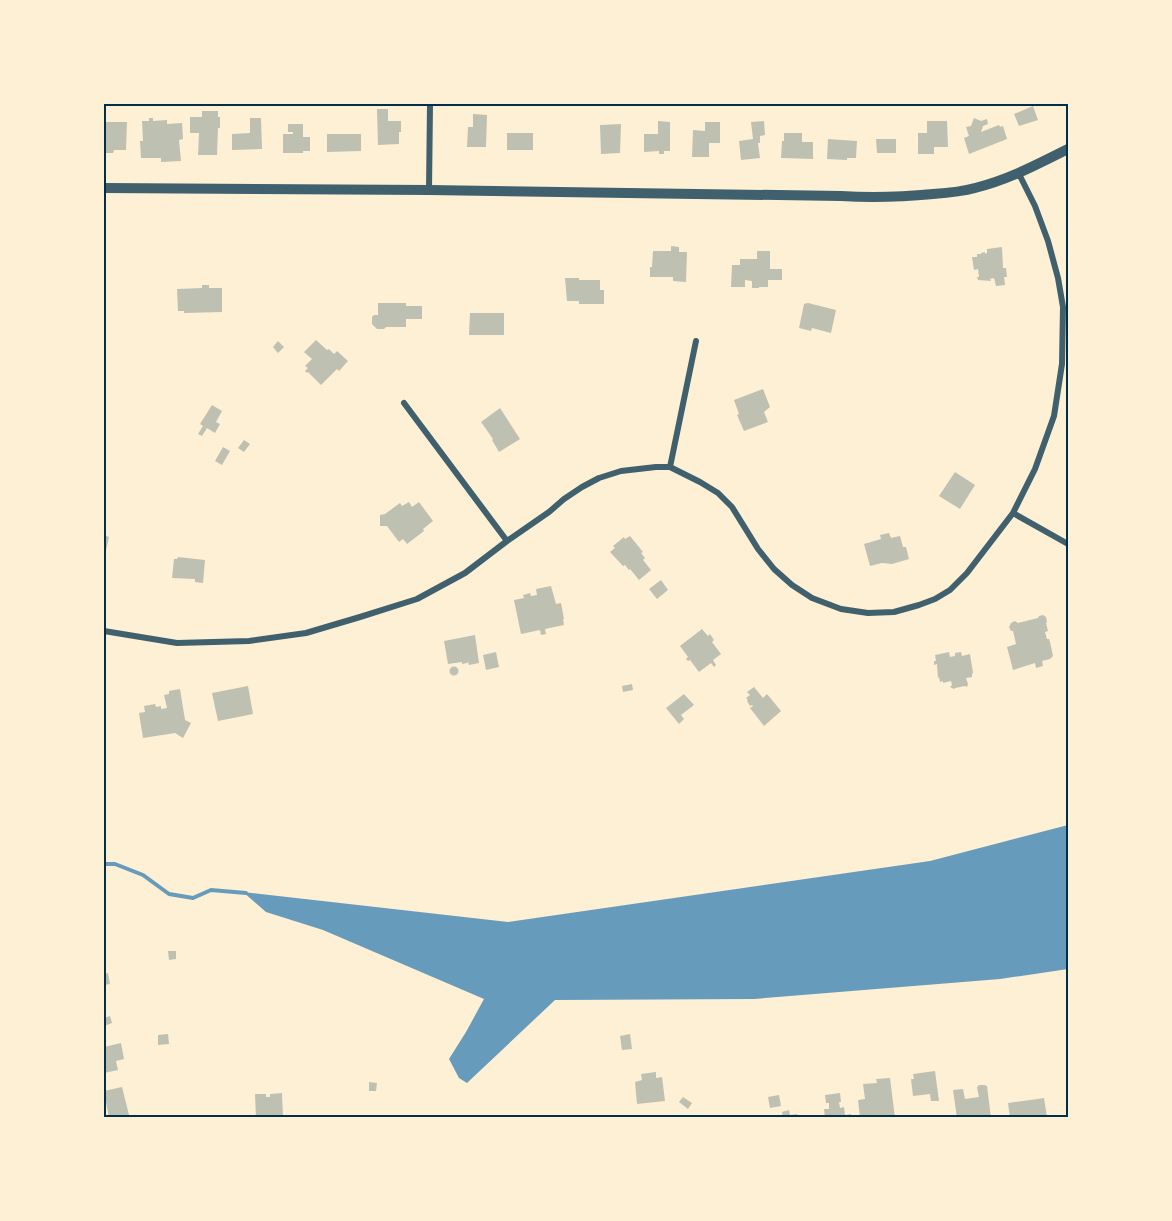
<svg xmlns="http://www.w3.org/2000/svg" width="1172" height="1221" viewBox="0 0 1172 1221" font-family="'Asap Condensed',sans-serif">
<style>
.water{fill:#669bbc}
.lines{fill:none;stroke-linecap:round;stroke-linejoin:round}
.stream{stroke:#669bbc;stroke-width:4}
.building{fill:#bec0b2}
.minor{stroke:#3f606c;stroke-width:6}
.tertiary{stroke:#3f606c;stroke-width:10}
.neatline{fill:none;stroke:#003049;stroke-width:2}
</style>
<rect width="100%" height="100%" fill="#fdf0d5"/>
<path class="water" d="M 1068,825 L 1068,969 L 1000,979 L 754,999 L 555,1000 L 467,1083 L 459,1078 L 449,1059 L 466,1032 L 484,999 L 323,930 L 266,912 L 243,892 L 508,922 L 930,861 Z"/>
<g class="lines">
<path class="stream" d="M 104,864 L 115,864 L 143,875 L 169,894 L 193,898 L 211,890 L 246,893"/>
</g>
<path class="building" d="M 1033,106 L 1038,120 L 1019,126 L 1014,114 Z
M 377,109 L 388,109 L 388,121 L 401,121 L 401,132 L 399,132 L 399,144 L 378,145 Z
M 202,111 L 218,111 L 218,117 L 220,117 L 220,128 L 218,128 L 217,155 L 198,155 L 199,133 L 190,133 L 190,117 L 202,117 Z
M 473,114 L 487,115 L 486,147 L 467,147 L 468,127 L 473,127 Z
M 149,118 L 153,118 L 153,121 L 167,120 L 167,124 L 182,123 L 183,139 L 179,140 L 181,161 L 161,162 L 161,158 L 141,158 L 140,141 L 143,141 L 142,121 L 149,121 Z
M 250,118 L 261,118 L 262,149 L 232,150 L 232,134 L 250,133 Z
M 974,118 L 981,121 L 987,119 L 988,124 L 983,126 L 981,132 L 999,125 L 1000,127 L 1003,126 L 1007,139 L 969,154 L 964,138 L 969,136 L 966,127 L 971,126 Z
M 658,121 L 670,122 L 670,151 L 664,151 L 664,154 L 659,154 L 659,151 L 644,152 L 644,134 L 658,134 Z
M 764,121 L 765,135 L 760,136 L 760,143 L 758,143 L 760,158 L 741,160 L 739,141 L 753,139 L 751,122 Z
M 927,121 L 947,121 L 948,147 L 934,147 L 934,154 L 918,154 L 918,133 L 927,133 Z
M 106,122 L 127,122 L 126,150 L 114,150 L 113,153 L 104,153 L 104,137 L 106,137 Z
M 705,122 L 720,122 L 720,143 L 709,143 L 709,157 L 692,157 L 693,130 L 705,131 Z
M 288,124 L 303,124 L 303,137 L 310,137 L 310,151 L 303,151 L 303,153 L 283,153 L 283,134 L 293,134 L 293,132 L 288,132 Z
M 621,124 L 620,153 L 601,154 L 600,125 Z
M 507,133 L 533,133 L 533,150 L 507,150 Z
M 784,133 L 802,133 L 802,142 L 813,142 L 813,159 L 781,158 L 782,141 L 784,141 Z
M 327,134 L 361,134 L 361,151 L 327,152 Z
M 828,139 L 857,141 L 856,158 L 847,158 L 847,160 L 827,159 Z
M 876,139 L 896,139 L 896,153 L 877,153 Z
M 671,246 L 679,247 L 679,252 L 687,252 L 686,282 L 673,281 L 673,277 L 650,277 L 650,267 L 652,267 L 653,251 L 671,251 Z
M 1002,247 L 1003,268 L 1006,268 L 1007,277 L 1004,277 L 1005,285 L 996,286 L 994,278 L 990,279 L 991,281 L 978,280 L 977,277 L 979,277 L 978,269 L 974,270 L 972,257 L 977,257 L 977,254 L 981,254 L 981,253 L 985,252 L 985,254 L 987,253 L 987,249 Z
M 757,251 L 770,251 L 770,269 L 782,269 L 782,280 L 768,280 L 768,287 L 759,287 L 759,288 L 752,288 L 752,281 L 745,280 L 745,287 L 731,287 L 732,265 L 740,265 L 740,259 L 757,259 Z
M 565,278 L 579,278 L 579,280 L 600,280 L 600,290 L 604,290 L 604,304 L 579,304 L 579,301 L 567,301 Z
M 202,285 L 209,285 L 209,288 L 222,288 L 222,312 L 184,313 L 184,311 L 178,311 L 177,289 L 202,288 Z
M 378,303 L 406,303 L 406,306 L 422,306 L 422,319 L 406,319 L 406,327 L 386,327 L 384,329 L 377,329 L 372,324 L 372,317 L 374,315 L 378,315 Z
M 808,303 L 836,310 L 831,333 L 812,328 L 811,331 L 799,328 L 804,304 Z
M 470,313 L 504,313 L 504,335 L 469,335 Z
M 316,340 L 327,350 L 329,349 L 334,354 L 337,351 L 348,361 L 339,371 L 337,369 L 321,385 L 308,372 L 307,373 L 305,371 L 308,368 L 305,366 L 312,359 L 304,352 Z
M 278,341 L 284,347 L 278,353 L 273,347 Z
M 763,389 L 770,407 L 764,412 L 768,422 L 744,431 L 737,415 L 739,414 L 734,400 Z
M 212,405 L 222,411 L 216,422 L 220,424 L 215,433 L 207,428 L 202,436 L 198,434 L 203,426 L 200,424 Z
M 500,408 L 520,439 L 499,452 L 492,440 L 493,439 L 481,422 Z
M 244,440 L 250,444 L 244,452 L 238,448 Z
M 223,447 L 230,451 L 222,465 L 215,461 Z
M 955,472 L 975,485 L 960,509 L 939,496 Z
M 409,502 L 412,507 L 419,502 L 433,521 L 423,529 L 424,531 L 407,544 L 403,539 L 399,542 L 387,526 L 380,526 L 380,515 L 385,514 L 400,503 L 402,506 Z
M 889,533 L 891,538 L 900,536 L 903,547 L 906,547 L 909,559 L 892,564 L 882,563 L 870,566 L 864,544 L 881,539 L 880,535 Z
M 104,535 L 109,537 L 106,551 L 104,550 Z
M 630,536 L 643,552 L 641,553 L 645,558 L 643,560 L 651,570 L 639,580 L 630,569 L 629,570 L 625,565 L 623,566 L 610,552 L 615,548 L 613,546 L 624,537 L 625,539 Z
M 178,557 L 205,560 L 203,583 L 195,582 L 195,579 L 172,578 L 174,559 L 177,559 Z
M 661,580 L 668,590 L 657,599 L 649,589 Z
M 551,586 L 556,604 L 561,603 L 564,619 L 563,619 L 564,625 L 545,629 L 546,634 L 541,635 L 540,630 L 521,634 L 514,600 L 524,598 L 523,595 L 530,593 L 531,596 L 537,595 L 536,589 Z
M 1043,615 L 1046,617 L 1047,622 L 1046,623 L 1048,631 L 1045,632 L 1047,639 L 1049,639 L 1050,642 L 1053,656 L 1050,659 L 1042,661 L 1043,666 L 1036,668 L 1035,663 L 1013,670 L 1007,647 L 1016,644 L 1013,631 L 1011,631 L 1009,627 L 1011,623 L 1015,621 L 1018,623 L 1038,618 L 1039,616 Z
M 702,629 L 708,636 L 710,634 L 714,640 L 712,642 L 721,654 L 713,660 L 716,665 L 714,667 L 711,663 L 699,672 L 690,660 L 688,661 L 686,659 L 688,657 L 680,646 Z
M 475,635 L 479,663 L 469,665 L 468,662 L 467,663 L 462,664 L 462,662 L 448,664 L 444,641 Z
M 496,652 L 499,667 L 486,670 L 483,655 Z
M 949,652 L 950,657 L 955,656 L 955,653 L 961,652 L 962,656 L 970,654 L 973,673 L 972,674 L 972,677 L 966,678 L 968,684 L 967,687 L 965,686 L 955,688 L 954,689 L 950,687 L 952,685 L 951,681 L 943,683 L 943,681 L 940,682 L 939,677 L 938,678 L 937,664 L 934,665 L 934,661 L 936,661 L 935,655 Z
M449.5 671a4.5 4.5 0 1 1 9 0a4.5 4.5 0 1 1-9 0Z
M 632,684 L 633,690 L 623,692 L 622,686 Z
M 248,686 L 253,714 L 218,721 L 212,693 Z
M 754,687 L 763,698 L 767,694 L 781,711 L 764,726 L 750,708 L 753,706 L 752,705 L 750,706 L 747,701 L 748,700 L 746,698 L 750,695 L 747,692 Z
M 180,689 L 185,720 L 191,723 L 183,738 L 175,733 L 143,738 L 139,713 L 145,712 L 144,706 L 155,704 L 156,707 L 161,706 L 161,709 L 167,708 L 164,695 L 169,694 L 169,691 Z
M 684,694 L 694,705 L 681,715 L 684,719 L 679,724 L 666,708 Z
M 168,951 L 176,951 L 176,959 L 169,960 Z
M 108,973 L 110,984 L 104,985 L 104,974 Z
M 110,1016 L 112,1023 L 104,1026 L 104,1018 Z
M 168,1034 L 169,1044 L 158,1045 L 158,1035 Z
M 630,1034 L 632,1049 L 622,1050 L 620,1036 Z
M 121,1043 L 124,1059 L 116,1061 L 118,1070 L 104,1073 L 104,1047 Z
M 935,1071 L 939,1101 L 931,1101 L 930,1094 L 913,1096 L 911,1079 L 914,1079 L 913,1074 Z
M 656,1072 L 656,1078 L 662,1077 L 665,1101 L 637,1104 L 635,1082 L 642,1080 L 641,1074 Z
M 890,1078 L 895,1118 L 860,1118 L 858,1100 L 865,1099 L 863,1084 L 877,1083 L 876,1079 Z
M 369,1082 L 377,1083 L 376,1091 L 369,1091 Z
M 979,1085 L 984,1085 L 987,1086 L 991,1118 L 957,1118 L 953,1090 L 963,1089 L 965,1099 L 979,1097 L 977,1087 Z
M 122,1087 L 129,1115 L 118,1118 L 109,1118 L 104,1091 Z
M 282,1093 L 283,1118 L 256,1118 L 255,1094 L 266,1094 L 266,1097 L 270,1097 L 270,1094 Z
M 840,1093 L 841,1102 L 839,1102 L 840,1108 L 844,1107 L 845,1115 L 851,1114 L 851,1118 L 825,1118 L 824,1109 L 829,1109 L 829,1103 L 826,1103 L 825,1095 Z
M 779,1095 L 781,1106 L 770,1108 L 768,1097 Z
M 683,1097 L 692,1103 L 688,1109 L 679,1102 Z
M 1044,1098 L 1047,1117 L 1010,1118 L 1008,1103 Z
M 789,1110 L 790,1115 L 797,1114 L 798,1118 L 783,1118 L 782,1112 Z"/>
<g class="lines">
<path class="minor" d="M 429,190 L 430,104
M 404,403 L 507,541
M 670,467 L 696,341
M 1013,513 L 1068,544
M 104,631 L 177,643 L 249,641 L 306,633 L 360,617 L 417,599 L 465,573 L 507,541 L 549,512 L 564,499 L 582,487 L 599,478 L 621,471 L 656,467 L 670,467 L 700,482 L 718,493 L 732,507 L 758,549 L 774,569 L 792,585 L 812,598 L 841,609 L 868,613 L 894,612 L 919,605 L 935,599 L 950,590 L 967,573 L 1013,513 L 1035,469 L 1054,416 L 1062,364 L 1063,307 L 1058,278 L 1048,241 L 1035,206 L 1019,174"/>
<path class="tertiary" d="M 104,188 L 429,190 L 841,196 C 872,198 902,197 933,194 C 947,193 961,192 975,188 C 1008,180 1038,164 1068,149"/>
</g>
<rect width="1172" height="1221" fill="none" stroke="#fdf0d5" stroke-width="210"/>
<rect x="105" y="105" width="962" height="1011" class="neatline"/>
</svg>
